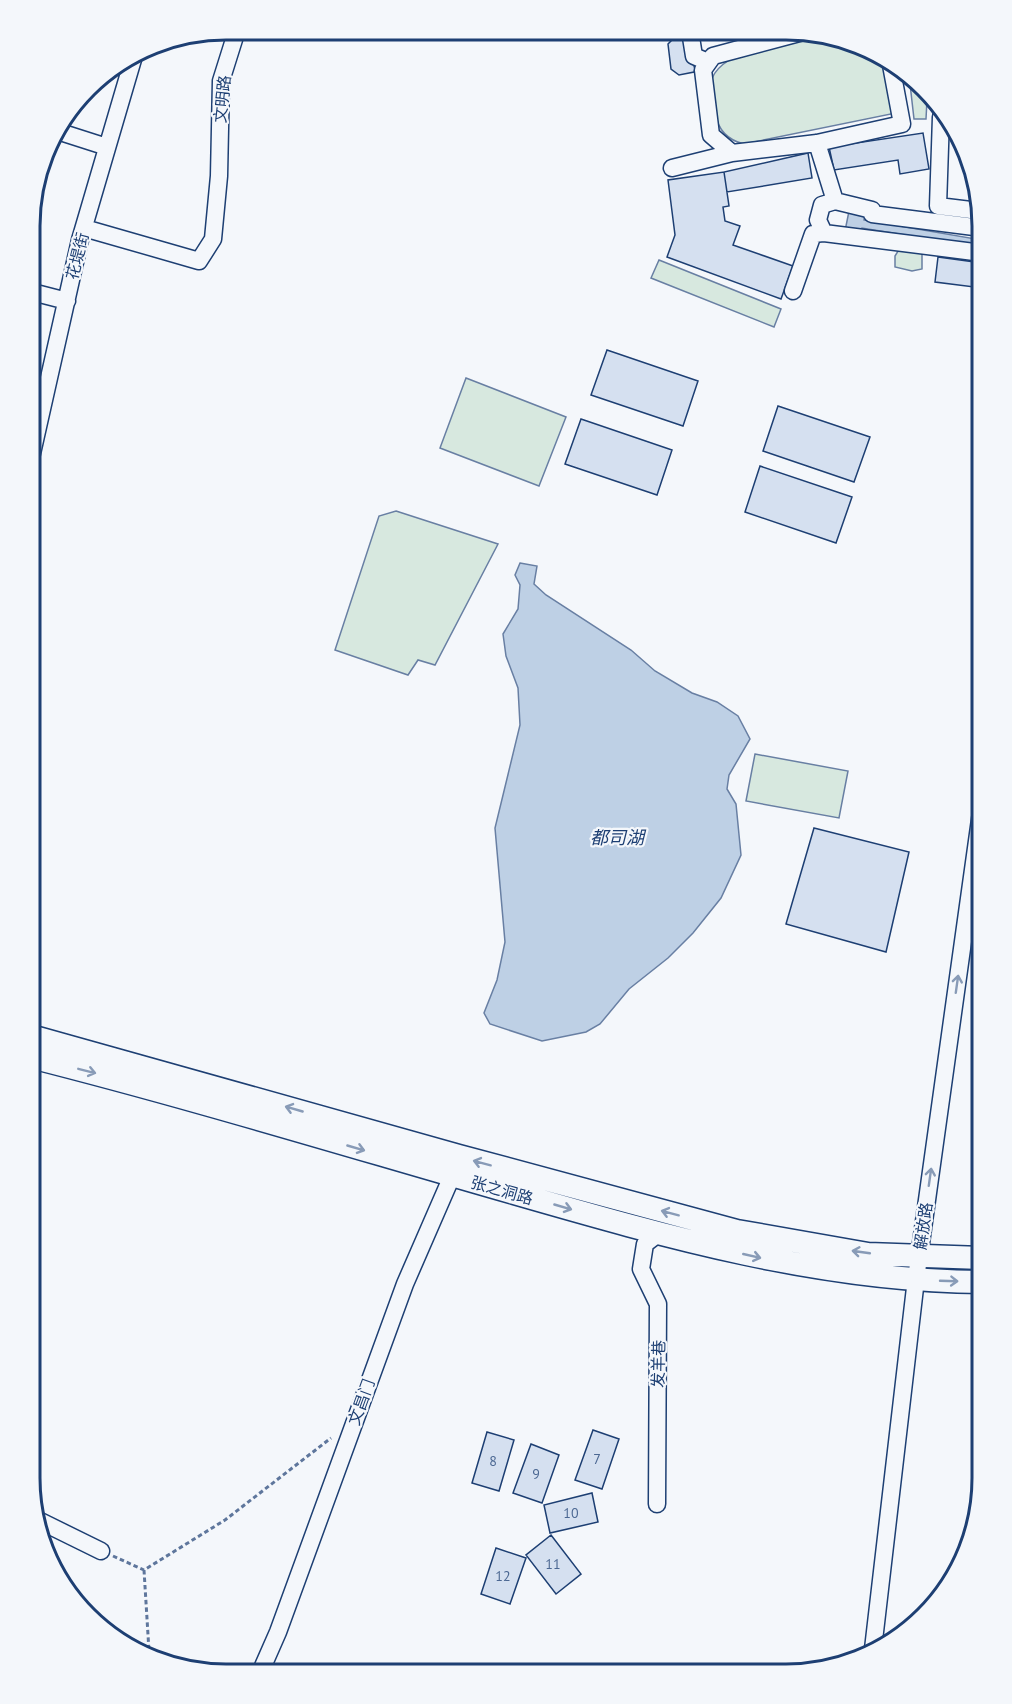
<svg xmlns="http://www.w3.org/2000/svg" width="1012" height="1704" viewBox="0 0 1012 1704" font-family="'PT Sans','Noto Sans SC',sans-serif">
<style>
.green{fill:#d7e8df;stroke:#687fa3;stroke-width:1.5}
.water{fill:#bed0e5;stroke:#687fa3;stroke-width:1.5}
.building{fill:#d5e0f0;stroke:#1d3f73;stroke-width:1.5}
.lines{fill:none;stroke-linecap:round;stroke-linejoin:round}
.minor-casing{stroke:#1d3f73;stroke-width:19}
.major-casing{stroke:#1d3f73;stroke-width:25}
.path{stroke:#5e769c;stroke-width:3;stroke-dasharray:4.5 3;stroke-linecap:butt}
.minor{stroke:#f4f7fb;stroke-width:16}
.major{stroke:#f4f7fb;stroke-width:22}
.oneway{stroke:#889bb7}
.labels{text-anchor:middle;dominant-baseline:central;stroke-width:4.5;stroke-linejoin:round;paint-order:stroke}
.number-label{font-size:14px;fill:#4b6792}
.street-label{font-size:16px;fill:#1d3f73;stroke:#f4f7fb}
.water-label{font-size:18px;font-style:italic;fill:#1d3f73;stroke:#f4f7fb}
.rim{fill:none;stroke:#1d3f73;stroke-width:3}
</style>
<rect width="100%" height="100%" fill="#f4f7fb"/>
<path class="green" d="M 823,37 L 885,63 L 896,113 L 744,144 C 727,140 718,130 715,113 C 713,106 711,97 710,90 C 709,47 792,43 823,37 Z
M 909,75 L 927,100 L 926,119 L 914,119 Z
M 900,248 L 922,251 L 922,269 L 912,271 L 895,267 L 895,256 Z
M 659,260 L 781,309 L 774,327 L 651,278 Z
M 466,378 L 566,417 L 539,486 L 440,448 Z
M 396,511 L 498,544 L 435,665 L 418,660 L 408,675 L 335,650 L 379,516 Z
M 755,754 L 848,771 L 839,818 L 746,801 Z"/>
<path class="water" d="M 849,211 L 865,213 L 864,220 L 976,239 L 975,246 L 862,228 L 861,234 L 845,231 Z
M 520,563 L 537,566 L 534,584 L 546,595 L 631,650 L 655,671 L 692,693 L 717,702 L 738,716 L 750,739 L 729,775 L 727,789 L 736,804 L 741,855 L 721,898 L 693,933 L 668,958 L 629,989 L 600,1024 L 586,1032 L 542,1041 L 490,1024 L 484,1013 L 497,980 L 505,942 L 495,828 L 520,725 L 518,688 L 506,656 L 503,634 L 518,609 L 520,585 L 515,575 Z"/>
<path class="building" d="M 682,38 L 687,43 L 695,69 L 694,72 L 679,75 L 671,69 L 668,44 L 672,40 Z
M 923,133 L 929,169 L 900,174 L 898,160 L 834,170 L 829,147 Z
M 808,153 L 812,178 L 727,192 L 724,172 Z
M 724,172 L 729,206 L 723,207 L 725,221 L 740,226 L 733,245 L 793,266 L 781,299 L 667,257 L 675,235 L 668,180 Z
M 938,257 L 982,263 L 982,288 L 935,282 Z
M 607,350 L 698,381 L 683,426 L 591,395 Z
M 778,406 L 870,437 L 854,482 L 763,451 Z
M 581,419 L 672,450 L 657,495 L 565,464 Z
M 760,466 L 852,497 L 836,543 L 745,512 Z
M 814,828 L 909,852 L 886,952 L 786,924 Z
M 593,1430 L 619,1439 L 602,1489 L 575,1480 Z
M 487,1432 L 514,1440 L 499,1491 L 472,1483 Z
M 531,1444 L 559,1455 L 542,1503 L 513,1493 Z
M 592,1493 L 598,1522 L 550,1533 L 544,1505 Z
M 551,1535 L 581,1574 L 556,1594 L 526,1555 Z
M 496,1548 L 526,1558 L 510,1604 L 481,1594 Z"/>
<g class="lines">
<g class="minor-casing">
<path id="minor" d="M 690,31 L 694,56 L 708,62
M 803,32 L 713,56 L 703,70 L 711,135 L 732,153 L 817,143 L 902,124 L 891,65
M 941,117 L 938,206 L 979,211
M 57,131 L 107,147
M 817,143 L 835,201 L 872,210 L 872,214 L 982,228
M 672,168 L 732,153
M 835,201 L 822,205 L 818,220 L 824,233 L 982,253
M 84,228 L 199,261 L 213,239 L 219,176 L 221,81 L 237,30
M 793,291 L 813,234 L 824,233
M 32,292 L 67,301
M 31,458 L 80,240 L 134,56
M 657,1504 L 658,1304 L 641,1269 L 645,1244 L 658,1234
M 38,1520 L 101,1551
M 873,1649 L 916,1279 L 982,805
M 260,1673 L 278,1632 L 405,1284 L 452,1176"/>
</g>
<g class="major-casing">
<path id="major" d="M 31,1036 L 459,1156 L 737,1231 L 868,1254 L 982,1258
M 31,1057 C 193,1098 353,1147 514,1193 C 667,1237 821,1281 982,1282"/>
</g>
<path class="path" d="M 113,1556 L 144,1570 L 225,1520 L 331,1438
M 144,1570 L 149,1651"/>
<use href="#minor" class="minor"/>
<use href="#major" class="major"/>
</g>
<defs><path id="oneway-shaft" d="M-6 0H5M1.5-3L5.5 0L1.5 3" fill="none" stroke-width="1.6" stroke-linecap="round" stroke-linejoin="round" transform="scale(1.5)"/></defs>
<g class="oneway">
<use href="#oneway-shaft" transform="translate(957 984) rotate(-82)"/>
<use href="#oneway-shaft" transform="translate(87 1071) rotate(14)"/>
<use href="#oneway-shaft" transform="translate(294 1109) rotate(-164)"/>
<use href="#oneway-shaft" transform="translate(356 1148) rotate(16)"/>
<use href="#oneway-shaft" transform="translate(482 1163) rotate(-165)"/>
<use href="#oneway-shaft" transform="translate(930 1177) rotate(-82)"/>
<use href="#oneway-shaft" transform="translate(563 1207) rotate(16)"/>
<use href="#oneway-shaft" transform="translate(670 1213) rotate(-165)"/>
<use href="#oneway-shaft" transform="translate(861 1252) rotate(-172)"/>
<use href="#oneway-shaft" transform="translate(752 1256) rotate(13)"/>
<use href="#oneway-shaft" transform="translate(949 1281) rotate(2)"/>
</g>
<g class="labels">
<g class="number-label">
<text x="597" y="1459">7</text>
<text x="493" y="1461">8</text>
<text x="536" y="1474">9</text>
<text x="571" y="1513">10</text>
<text x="553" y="1564">11</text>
<text x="503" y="1576">12</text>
</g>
<g class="street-label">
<text transform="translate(222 99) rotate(-84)">文明路</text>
<text transform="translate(77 256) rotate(-76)">花堤街</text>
<text transform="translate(502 1190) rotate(16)">张之洞路</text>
<text transform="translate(923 1226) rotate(-82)">解放路</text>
<text transform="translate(658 1364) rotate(-89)">发羊巷</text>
<text transform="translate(361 1402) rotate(-70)">文昌门</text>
</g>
<g class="water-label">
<text x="617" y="837">都司湖</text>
</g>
</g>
<path d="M0 0H1012V1704H0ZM226 40H786A186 186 0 0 1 972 226V1478A186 186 0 0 1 786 1664H226A186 186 0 0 1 40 1478V226A186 186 0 0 1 226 40Z" fill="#f4f7fb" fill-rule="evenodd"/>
<path class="rim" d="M226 40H786A186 186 0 0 1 972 226V1478A186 186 0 0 1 786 1664H226A186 186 0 0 1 40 1478V226A186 186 0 0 1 226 40Z"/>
</svg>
